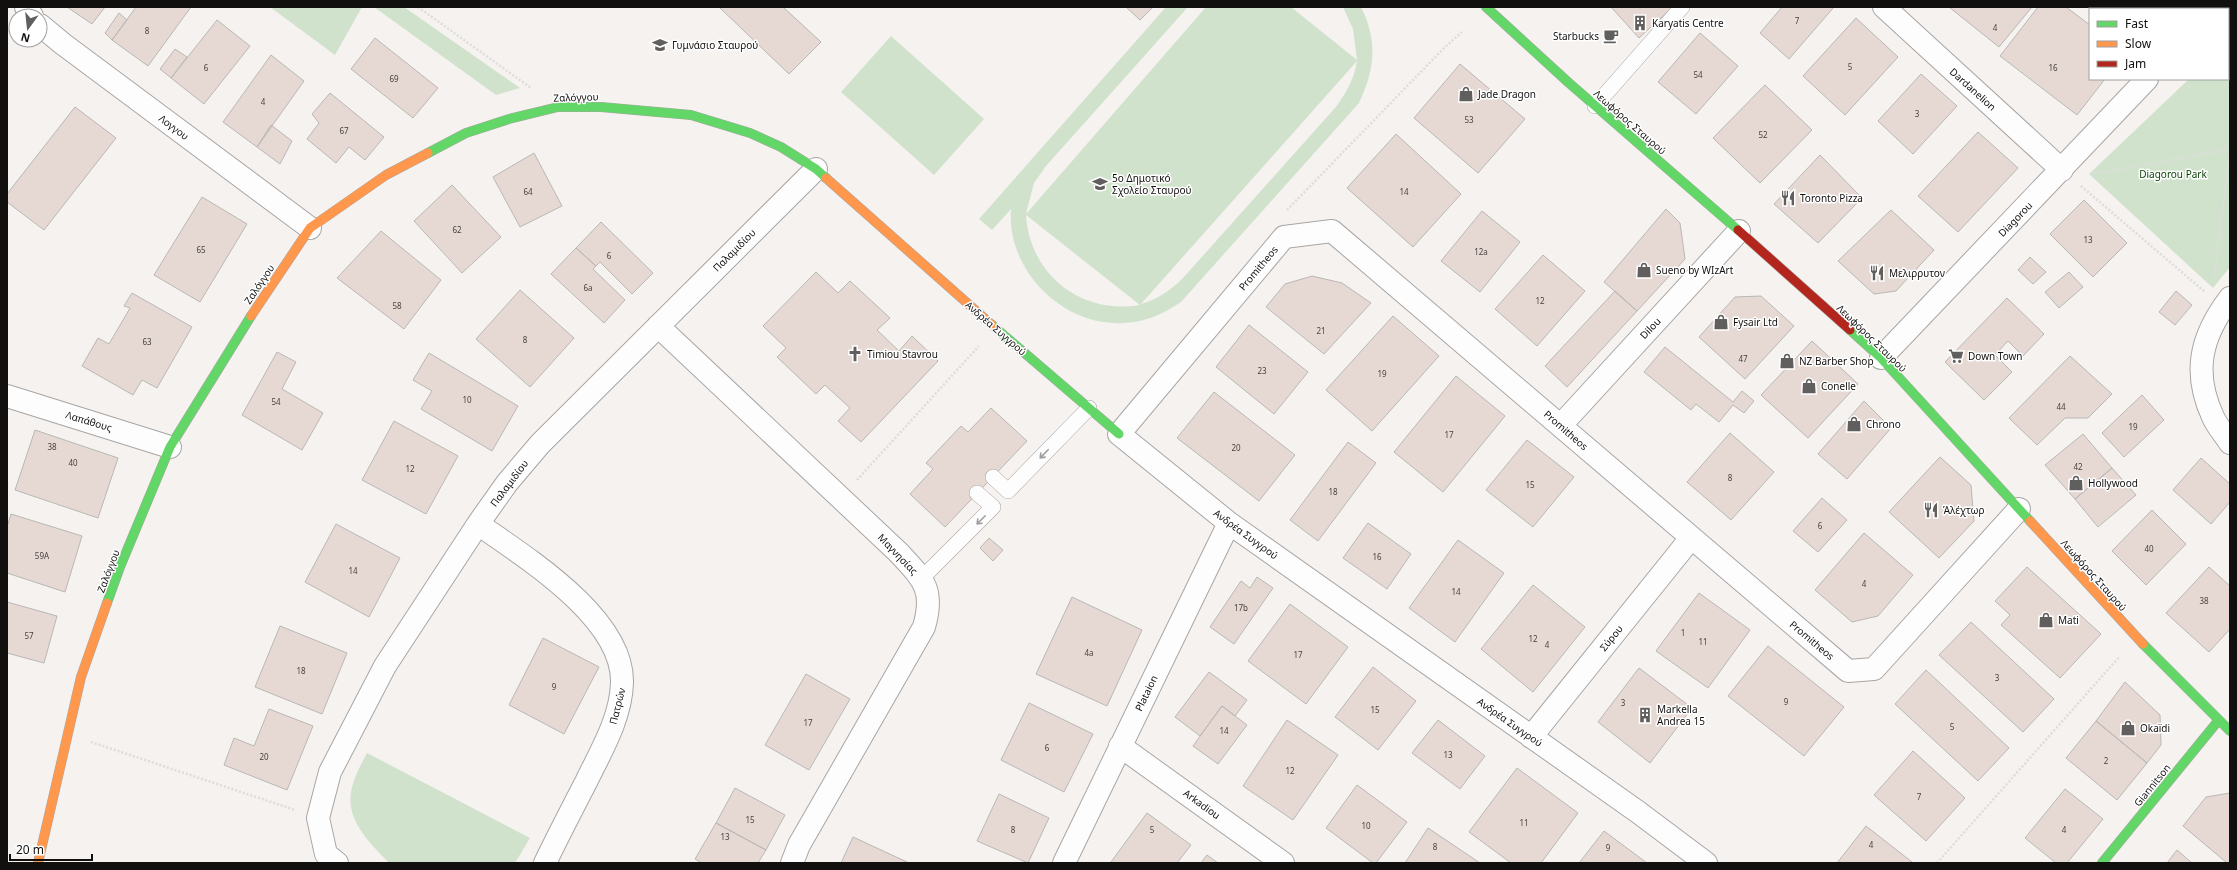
<svg xmlns="http://www.w3.org/2000/svg" width="2237" height="870" viewBox="0 0 2237 870" font-family="'Noto Sans',sans-serif">
<style>
.green{fill:#d1e2cc;fill-rule:evenodd}
.building{fill:#e6d9d3;stroke:#b9b7b6}
.lines{fill:none;stroke-linecap:round;stroke-linejoin:round}
.lane-casing{stroke:#a8a6a4;stroke-width:16}
.street-casing{stroke:#a8a6a4;stroke-width:24}
.fast-casing{stroke:#a8a6a4;stroke-width:10}
.slow-casing{stroke:#a8a6a4;stroke-width:10}
.jam-casing{stroke:#a8a6a4;stroke-width:10}
.path{stroke:#dddddc;stroke-width:2.5;stroke-dasharray:2 2;stroke-linecap:butt}
.lane{stroke:#fefdfd;stroke-width:15}
.street{stroke:#fefdfd;stroke-width:22}
.fast{stroke:#63d668;stroke-width:9}
.slow{stroke:#ff974d;stroke-width:9}
.jam{stroke:#b3261e;stroke-width:9}
.oneway{stroke:#a09e9e}
.labels{text-anchor:middle;dominant-baseline:central;stroke-width:3;stroke-linejoin:round;paint-order:stroke}
.number-label{font-size:8px;fill:#474240}
.poi-label{font-size:10px;fill:#12100f;stroke:#fff;text-anchor:start}
.street-label{font-size:10px;fill:#12100f;stroke:#fff}
.park-label{font-size:10px;fill:#053f02;stroke:#fff}
</style>
<rect width="100%" height="100%" fill="#f5f2f0"/>
<path class="green" d="M 270,7 L 362,7 L 335,55 Z
M 374,7 L 404,7 L 520,88 L 496,95 Z
M 1166,7 L 1188,7 L 1046,166 L 1034,183 L 1026,214 L 1206,7 L 1291,7 L 1357,60 L 1353,29 L 1343,7 L 1361,7 C 1378,41 1375,69 1359,103 L 1181,302 C 1163,314 1146,322 1124,323 C 1063,327 1006,270 1011,209 L 992,230 L 979,219 ZM 1357,61 C 1354,80 1346,93 1335,108 L 1183,278 C 1170,291 1158,299 1141,304 ZM 1026,215 L 1140,305 C 1081,315 1030,275 1026,215 Z
M 891,36 L 984,119 L 934,175 L 841,92 Z
M 2230,41 L 2230,267 L 2213,288 L 2089,174 L 2189,79 L 2228,79 L 2228,42 Z
M 367,753 L 530,838 L 515,863 L 389,863 C 368,841 342,817 353,784 C 356,773 362,763 367,753 Z"/>
<path class="building" d="M 67,7 L 105,7 L 92,24 Z
M 136,7 L 191,7 L 148,66 L 112,40 Z
M 719,7 L 783,7 L 821,42 L 789,74 Z
M 1126,7 L 1153,7 L 1140,20 Z
M 1611,7 L 1673,7 L 1639,38 Z
M 1782,7 L 1834,7 L 1789,59 L 1760,33 Z
M 1949,7 L 2032,7 L 1999,47 Z
M 2038,7 L 2066,7 L 2090,25 L 2090,79 L 2105,79 L 2077,115 L 2000,56 Z
M 2102,7 L 2181,7 L 2179,9 L 2105,9 Z
M 119,13 L 127,20 L 112,40 L 105,33 Z
M 1856,18 L 1898,57 L 1845,115 L 1803,76 Z
M 217,20 L 250,46 L 204,104 L 171,78 Z
M 1700,33 L 1738,66 L 1696,114 L 1658,82 Z
M 375,38 L 438,88 L 413,118 L 351,69 Z
M 175,49 L 187,57 L 171,78 L 160,69 Z
M 271,55 L 304,81 L 257,147 L 223,122 Z
M 1460,64 L 1525,119 L 1478,173 L 1414,118 Z
M 1921,74 L 1957,106 L 1913,154 L 1878,121 Z
M 1765,85 L 1812,130 L 1760,183 L 1713,138 Z
M 330,93 L 384,137 L 365,160 L 349,147 L 336,163 L 307,139 L 319,123 L 312,114 Z
M 75,107 L 116,138 L 44,230 L 7,202 L 7,194 Z
M 271,125 L 292,141 L 280,164 L 257,147 Z
M 1978,132 L 2018,168 L 1958,232 L 1918,196 Z
M 1396,134 L 1461,194 L 1413,247 L 1347,188 Z
M 534,153 L 562,206 L 520,227 L 493,177 Z
M 1820,155 L 1862,198 L 1818,243 L 1774,204 Z
M 452,185 L 501,237 L 462,273 L 414,221 Z
M 202,197 L 247,224 L 200,302 L 154,275 Z
M 2084,200 L 2127,243 L 2093,277 L 2050,234 Z
M 1666,209 L 1680,223 L 1685,259 L 1637,311 L 1604,282 Z
M 1891,210 L 1934,250 L 1896,291 L 1874,294 L 1838,261 Z
M 1482,211 L 1520,242 L 1480,292 L 1441,261 Z
M 601,222 L 653,273 L 632,294 L 600,262 L 596,266 L 576,248 Z
M 381,231 L 441,280 L 404,329 L 337,278 Z
M 576,248 L 596,266 L 593,269 L 625,300 L 604,323 L 551,274 Z
M 1543,255 L 1585,291 L 1537,346 L 1495,309 Z
M 2030,257 L 2046,272 L 2033,284 L 2018,270 Z
M 816,272 L 838,293 L 850,281 L 890,318 L 877,330 L 899,351 L 912,336 L 938,361 L 861,442 L 838,421 L 850,408 L 825,385 L 816,394 L 777,357 L 786,348 L 763,326 Z
M 2069,272 L 2083,287 L 2059,308 L 2045,292 Z
M 1312,276 L 1342,283 L 1371,303 L 1324,354 L 1266,307 L 1285,284 Z
M 520,290 L 574,338 L 530,387 L 476,339 Z
M 1615,291 L 1637,311 L 1567,387 L 1545,366 Z
M 2176,291 L 2192,305 L 2175,325 L 2159,312 Z
M 132,293 L 192,327 L 157,388 L 142,380 L 133,395 L 82,366 L 98,338 L 109,344 L 130,308 L 124,306 Z
M 1761,296 L 1794,326 L 1745,379 L 1699,337 L 1735,297 Z
M 2007,298 L 2044,334 L 2023,356 L 2008,341 L 1995,355 L 2012,372 L 1984,400 L 1945,362 Z
M 1393,316 L 1439,356 L 1372,431 L 1326,390 Z
M 1249,325 L 1308,372 L 1274,414 L 1216,367 Z
M 1812,341 L 1858,384 L 1808,438 L 1761,395 Z
M 1665,347 L 1733,402 L 1742,391 L 1754,401 L 1744,413 L 1733,405 L 1719,422 L 1696,404 L 1691,410 L 1644,372 Z
M 277,352 L 296,362 L 282,389 L 323,413 L 302,450 L 242,415 Z
M 429,353 L 518,406 L 492,451 L 421,409 L 432,391 L 413,380 Z
M 2070,356 L 2112,394 L 2088,418 L 2065,418 L 2037,445 L 2009,418 Z
M 1456,376 L 1505,416 L 1443,492 L 1394,452 Z
M 1214,392 L 1295,455 L 1259,501 L 1177,438 Z
M 2142,395 L 2164,420 L 2124,457 L 2102,433 Z
M 1864,401 L 1891,428 L 1847,479 L 1818,454 Z
M 991,408 L 1027,441 L 945,527 L 910,494 L 933,469 L 926,463 L 961,426 L 968,432 Z
M 394,421 L 458,456 L 426,514 L 362,480 Z
M 35,430 L 118,458 L 98,518 L 15,490 Z
M 1730,433 L 1774,472 L 1731,520 L 1687,482 Z
M 2083,434 L 2112,468 L 2075,499 L 2045,465 Z
M 1527,440 L 1574,477 L 1533,527 L 1486,490 Z
M 1348,442 L 1376,463 L 1318,541 L 1290,520 Z
M 1940,457 L 1971,485 L 1974,521 L 1939,558 L 1889,512 Z
M 2201,458 L 2230,484 L 2230,502 L 2211,524 L 2173,490 Z
M 2112,468 L 2136,495 L 2098,527 L 2075,499 Z
M 1822,498 L 1847,520 L 1818,552 L 1793,531 Z
M 2152,510 L 2186,544 L 2146,585 L 2112,551 Z
M 11,514 L 82,536 L 65,592 L 7,573 L 7,527 Z
M 1368,523 L 1411,554 L 1387,589 L 1343,558 Z
M 336,524 L 400,558 L 369,617 L 305,582 Z
M 1864,533 L 1913,575 L 1878,616 L 1852,622 L 1815,590 Z
M 989,538 L 1003,550 L 993,561 L 980,548 Z
M 1458,540 L 1504,573 L 1455,642 L 1409,608 Z
M 2027,567 L 2101,634 L 2060,678 L 2001,625 L 2010,615 L 1995,601 Z
M 2209,567 L 2230,586 L 2230,629 L 2209,652 L 2166,613 Z
M 1257,577 L 1273,588 L 1234,644 L 1210,627 L 1241,581 L 1250,588 Z
M 1533,585 L 1585,627 L 1533,692 L 1481,649 Z
M 1699,593 L 1750,630 L 1708,688 L 1656,651 Z
M 1072,597 L 1142,630 L 1107,706 L 1036,674 Z
M 7,602 L 57,616 L 44,663 L 7,653 Z
M 1290,604 L 1348,647 L 1306,704 L 1248,661 Z
M 1971,622 L 2054,699 L 2023,732 L 1939,655 Z
M 280,626 L 347,653 L 322,714 L 255,687 Z
M 543,638 L 599,667 L 564,734 L 509,705 Z
M 1768,646 L 1844,707 L 1804,756 L 1728,696 Z
M 1373,667 L 1416,701 L 1378,750 L 1335,717 Z
M 1639,668 L 1692,708 L 1650,763 L 1598,722 Z
M 1926,670 L 2009,748 L 1978,781 L 1895,704 Z
M 1209,672 L 1247,700 L 1235,716 L 1222,706 L 1200,736 L 1175,717 Z
M 806,674 L 850,699 L 809,770 L 765,745 Z
M 2125,682 L 2160,715 L 2161,745 L 2147,763 L 2096,721 Z
M 1029,703 L 1093,734 L 1064,792 L 1001,760 Z
M 1222,706 L 1247,725 L 1218,764 L 1193,746 Z
M 269,709 L 313,726 L 287,790 L 224,765 L 234,738 L 254,746 Z
M 1287,720 L 1338,755 L 1293,820 L 1243,786 Z
M 1438,720 L 1485,756 L 1460,789 L 1412,753 Z
M 2096,721 L 2147,763 L 2117,800 L 2066,758 Z
M 1913,751 L 1965,798 L 1926,841 L 1874,795 Z
M 1517,768 L 1578,813 L 1541,863 L 1511,863 L 1469,832 Z
M 1357,785 L 1407,822 L 1376,863 L 1373,863 L 1326,828 Z
M 735,788 L 785,815 L 766,850 L 716,823 Z
M 2065,789 L 2103,819 L 2067,863 L 2056,863 L 2025,838 Z
M 2230,793 L 2230,863 L 2227,863 L 2183,826 L 2206,797 Z
M 999,794 L 1049,818 L 1028,863 L 977,841 Z
M 1147,813 L 1191,845 L 1177,863 L 1113,863 L 1111,862 Z
M 716,823 L 766,850 L 758,863 L 702,863 L 695,859 Z
M 1866,826 L 1912,862 L 1912,863 L 1837,863 Z
M 1428,828 L 1480,863 L 1405,863 Z
M 1604,831 L 1647,863 L 1579,863 Z
M 853,837 L 907,862 L 906,863 L 841,863 Z
M 2177,850 L 2192,863 L 2167,863 Z
M 1207,855 L 1218,863 L 1201,863 Z"/>
<g class="lines">
<g class="lane-casing">
<path id="lane" d="M 1595,106 L 1682,7
M 993,477 L 1008,491 L 1089,408
M 921,579 L 993,507 L 977,493"/>
</g>
<g class="street-casing">
<path id="street" d="M 26,7 L 32,16
M 1884,7 L 2062,170
M 2212,9 L 2215,7
M 40,25 L 63,44 L 310,228
M 2230,298 C 2201,336 2192,372 2213,417 C 2217,426 2225,435 2230,443
M 658,326 L 898,552 C 923,579 935,589 924,627 L 799,845 L 792,863
M 1881,358 L 2147,79
M 7,396 L 170,447
M 1561,425 L 1739,231
M 478,524 C 525,557 624,618 622,683 C 621,718 601,751 586,782 C 572,809 558,836 545,863
M 1531,737 L 1691,538
M 1120,746 L 1283,863
M 337,863 L 326,854 L 318,818 L 330,772 L 385,666 L 478,524 L 507,483 L 540,444 L 816,169
M 1064,863 L 1229,523
M 1706,863 L 1638,812 L 1229,523 L 1119,434 L 1284,237 L 1332,231 L 1848,671 L 1874,669 L 2019,509"/>
</g>
<g class="fast-casing">
<path id="fast" d="M 1486,7 L 1569,83 L 1738,230
M 428,153 L 466,133 L 509,119 L 558,107 L 601,107 L 691,115 L 750,133 L 781,147 L 816,169 L 826,178
M 992,325 L 1119,434
M 1850,330 L 1881,358 L 2030,521
M 107,603 L 120,567 L 170,447 L 251,316
M 2143,644 L 2230,731
M 2102,863 L 2218,721"/>
</g>
<g class="slow-casing">
<path id="slow" d="M 826,178 L 992,325
M 251,316 L 310,228 L 386,175 L 428,153
M 2030,521 L 2143,644
M 38,863 L 81,677 L 107,603"/>
</g>
<g class="jam-casing">
<path id="jam" d="M 1738,230 L 1850,330"/>
</g>
<path class="path" d="M 418,7 L 531,88
M 2093,174 L 2230,149
M 2081,186 L 2205,292
M 1287,210 L 1444,48 L 1462,32
M 2214,278 L 2230,149
M 857,480 L 979,346
M 91,742 L 295,810
M 1937,863 L 2120,656"/>
<use href="#lane" class="lane"/>
<use href="#street" class="street"/>
<use href="#fast" class="fast"/>
<use href="#slow" class="slow"/>
<use href="#jam" class="jam"/>
</g>
<defs><path id="oneway-shaft" d="M-6 0H5M1.5-3L5.5 0L1.5 3" fill="none" stroke-width="1.6" stroke-linecap="round" stroke-linejoin="round"/></defs>
<g class="oneway">
<use href="#oneway-shaft" transform="translate(1044 454) rotate(134)"/>
<use href="#oneway-shaft" transform="translate(981 520) rotate(135)"/>
</g>
<defs>
<g id="building-bare" transform="scale(1.2)"><path d="M-4-6H4V6H1V3H-1V6H-4ZM-2.5-4.3h1.7v1.8h-1.7ZM.8-4.3h1.7v1.8H.8ZM-2.5-1h1.7V.8h-1.7ZM.8-1h1.7V.8H.8Z" fill="#615f5e" stroke="#fff" stroke-width="2.5" paint-order="stroke"/></g>
<g id="cafe-bare" transform="scale(1.2)"><path d="M-5.5-4.5H6V0H3Q3 3.5 0 3.5H-2.5Q-5.5 3.5-5.5 0ZM3-3.2v2h1.7v-2ZM-6 4.5H4V6H-6Z" fill="#615f5e" stroke="#fff" stroke-width="2.5" paint-order="stroke"/></g>
<g id="school-bare" transform="scale(1.2)"><path d="M0-5L7-2L0 1L-7-2ZM-4 1L0 2.5L4 1V4Q0 6-4 4Z" fill="#615f5e" stroke="#fff" stroke-width="2.5" paint-order="stroke"/></g>
<g id="shop-bare" transform="scale(1.2)"><path d="M-5-2.5h2.3a2.7 3.5 0 0 1 5.4 0H5L5.5 6h-11ZM-1.5-2.5h3a1.5 2.3 0 0 0-3 0Z" fill="#615f5e" stroke="#fff" stroke-width="2.5" paint-order="stroke"/></g>
<g id="restaurant-bare" transform="scale(1.2)"><path d="M-5-6h1v4h1v-4h1v4h1v-4h1v5L-1.5 .5V6h-2V.5L-5-1ZM5-6V6H3V1.5H1.5Q1.5-4 5-6Z" fill="#615f5e" stroke="#fff" stroke-width="2.5" paint-order="stroke"/></g>
<g id="church-bare" transform="scale(1.2)"><path d="M-1.2-6h2.4v3.5h3.3v2.4h-3.3V6h-2.4V-.1h-3.3v-2.4h3.3Z" fill="#615f5e" stroke="#fff" stroke-width="2.5" paint-order="stroke"/></g>
<g id="supermarket-bare" transform="scale(1.2)"><path d="M-6-5.5h2.5l.6 2H6L4.5 2H-2.5L-4.4-4H-6ZM-1.5 3.2a1.3 1.3 0 1 0 .1 0ZM3 3.2a1.3 1.3 0 1 0 .1 0Z" fill="#615f5e" stroke="#fff" stroke-width="2.5" paint-order="stroke"/></g>
</defs>
<g fill-rule="evenodd">
<use href="#building-bare" x="1640" y="23"/>
<use href="#cafe-bare" x="1611" y="36"/>
<use href="#school-bare" x="660" y="45"/>
<use href="#shop-bare" x="1466" y="94"/>
<use href="#school-bare" x="1100" y="184"/>
<use href="#restaurant-bare" x="1788" y="198"/>
<use href="#shop-bare" x="1644" y="270"/>
<use href="#restaurant-bare" x="1877" y="273"/>
<use href="#shop-bare" x="1721" y="322"/>
<use href="#church-bare" x="855" y="354"/>
<use href="#supermarket-bare" x="1956" y="356"/>
<use href="#shop-bare" x="1787" y="361"/>
<use href="#shop-bare" x="1809" y="386"/>
<use href="#shop-bare" x="1854" y="424"/>
<use href="#shop-bare" x="2076" y="483"/>
<use href="#restaurant-bare" x="1931" y="510"/>
<use href="#shop-bare" x="2046" y="620"/>
<use href="#building-bare" x="1645" y="715"/>
<use href="#shop-bare" x="2128" y="728"/>
</g>
<g class="labels">
<g class="number-label">
<text x="1797" y="20">7</text>
<text x="1995" y="27">4</text>
<text x="147" y="30">8</text>
<text x="1850" y="66">5</text>
<text x="206" y="67">6</text>
<text x="2053" y="67">16</text>
<text x="1698" y="74">54</text>
<text x="394" y="78">69</text>
<text x="263" y="101">4</text>
<text x="1917" y="113">3</text>
<text x="1469" y="119">53</text>
<text x="344" y="130">67</text>
<text x="1763" y="134">52</text>
<text x="528" y="191">64</text>
<text x="1404" y="191">14</text>
<text x="457" y="229">62</text>
<text x="2088" y="239">13</text>
<text x="201" y="249">65</text>
<text x="1481" y="251">12a</text>
<text x="609" y="255">6</text>
<text x="588" y="287">6a</text>
<text x="1540" y="300">12</text>
<text x="397" y="305">58</text>
<text x="1321" y="330">21</text>
<text x="525" y="339">8</text>
<text x="147" y="341">63</text>
<text x="1743" y="358">47</text>
<text x="1262" y="370">23</text>
<text x="1382" y="373">19</text>
<text x="467" y="399">10</text>
<text x="276" y="401">54</text>
<text x="2061" y="406">44</text>
<text x="2133" y="426">19</text>
<text x="1449" y="434">17</text>
<text x="52" y="446">38</text>
<text x="1236" y="447">20</text>
<text x="73" y="462">40</text>
<text x="2078" y="466">42</text>
<text x="410" y="468">12</text>
<text x="1730" y="477">8</text>
<text x="1530" y="484">15</text>
<text x="1333" y="491">18</text>
<text x="1820" y="525">6</text>
<text x="2149" y="548">40</text>
<text x="42" y="555">59A</text>
<text x="1377" y="556">16</text>
<text x="353" y="570">14</text>
<text x="1864" y="583">4</text>
<text x="1456" y="591">14</text>
<text x="2204" y="600">38</text>
<text x="1241" y="607">17b</text>
<text x="1683" y="632">1</text>
<text x="29" y="635">57</text>
<text x="1533" y="638">12</text>
<text x="1703" y="641">11</text>
<text x="1547" y="644">4</text>
<text x="1089" y="652">4a</text>
<text x="1298" y="654">17</text>
<text x="301" y="670">18</text>
<text x="1997" y="677">3</text>
<text x="554" y="686">9</text>
<text x="1786" y="701">9</text>
<text x="1623" y="702">3</text>
<text x="1375" y="709">15</text>
<text x="808" y="722">17</text>
<text x="1952" y="726">5</text>
<text x="1224" y="730">14</text>
<text x="1047" y="747">6</text>
<text x="1448" y="754">13</text>
<text x="264" y="756">20</text>
<text x="2106" y="760">2</text>
<text x="1290" y="770">12</text>
<text x="1919" y="796">7</text>
<text x="750" y="819">15</text>
<text x="1524" y="822">11</text>
<text x="1366" y="825">10</text>
<text x="1013" y="829">8</text>
<text x="1152" y="829">5</text>
<text x="2064" y="829">4</text>
<text x="725" y="836">13</text>
<text x="1871" y="844">4</text>
<text x="1435" y="846">8</text>
<text x="1608" y="847">9</text>
</g>
<g class="poi-label">
<text x="1652" y="23">Karyatis Centre</text>
<text x="1599" y="36" text-anchor="end">Starbucks</text>
<text x="672" y="45">Γυμνάσιο Σταυρού</text>
<text x="1478" y="94">Jade Dragon</text>
<text x="1112" y="178">5ο Δημοτικό<tspan x="1112" dy="12">Σχολείο Σταυρού</tspan></text>
<text x="1800" y="198">Toronto Pizza</text>
<text x="1656" y="270">Sueno by WIzArt</text>
<text x="1889" y="273">Μελιρρυτον</text>
<text x="1733" y="322">Fysair Ltd</text>
<text x="867" y="354">Timiou Stavrou</text>
<text x="1968" y="356">Down Town</text>
<text x="1799" y="361">NZ Barber Shop</text>
<text x="1821" y="386">Conelle</text>
<text x="1866" y="424">Chrono</text>
<text x="2088" y="483">Hollywood</text>
<text x="1943" y="510">Άλέχτωρ</text>
<text x="2058" y="620">Mati</text>
<text x="1657" y="709">Markella<tspan x="1657" dy="12">Andrea 15</tspan></text>
<text x="2140" y="728">Okaïdi</text>
</g>
<g class="street-label">
<text transform="translate(1973 89) rotate(42)">Dardanelion</text>
<text transform="translate(576 97) rotate(-2)">Ζαλόγγου</text>
<text transform="translate(1630 122) rotate(41)">Λεωφόρος Σταυρού</text>
<text transform="translate(174 127) rotate(37)">Λογγου</text>
<text transform="translate(2015 219) rotate(-46)">Diagorou</text>
<text transform="translate(734 250) rotate(-45)">Παλαμιδίου</text>
<text transform="translate(1258 268) rotate(-50)">Promitheos</text>
<text transform="translate(259 284) rotate(-56)">Ζαλόγγου</text>
<text transform="translate(996 328) rotate(41)">Ανδρέα Συγγρού</text>
<text transform="translate(1650 328) rotate(-47)">Dilou</text>
<text transform="translate(1872 338) rotate(44)">Λεωφόρος Σταυρού</text>
<text transform="translate(89 421) rotate(17)">Λαπάθους</text>
<text transform="translate(1566 430) rotate(41)">Promitheos</text>
<text transform="translate(509 483) rotate(-53)">Παλαμιδίου</text>
<text transform="translate(1246 534) rotate(36)">Ανδρέα Συγγρού</text>
<text transform="translate(898 554) rotate(46)">Μαγνησίας</text>
<text transform="translate(108 571) rotate(-69)">Ζαλόγγου</text>
<text transform="translate(2094 575) rotate(48)">Λεωφόρος Σταυρού</text>
<text transform="translate(1611 638) rotate(-51)">Σύρου</text>
<text transform="translate(1812 640) rotate(40)">Promitheos</text>
<text transform="translate(1146 693) rotate(-64)">Plataion</text>
<text transform="translate(617 706) rotate(-76)">Πατρών</text>
<text transform="translate(1510 722) rotate(35)">Ανδρέα Συγγρού</text>
<text transform="translate(2152 785) rotate(-51)">Giannitson</text>
<text transform="translate(1202 804) rotate(36)">Arkadiou</text>
</g>
<g class="park-label">
<text x="2173" y="174">Diagorou Park</text>
</g>
</g>
<rect width="2237" height="870" fill="none" stroke="#12100f" stroke-width="16"/>
<rect x="2089" y="8" width="140" height="72" fill="#ffffff" stroke="#a09f9f"/>
<rect x="2097" y="21" width="20" height="6" fill="#63d668" stroke="#a09f9f"/>
<text x="2125" y="28" font-size="12" fill="#12100f">Fast</text>
<rect x="2097" y="41" width="20" height="6" fill="#ff974d" stroke="#a09f9f"/>
<text x="2125" y="48" font-size="12" fill="#12100f">Slow</text>
<rect x="2097" y="61" width="20" height="6" fill="#b3261e" stroke="#a09f9f"/>
<text x="2125" y="68" font-size="12" fill="#12100f">Jam</text>
<g transform="translate(28 28) rotate(195)"><circle r="19" fill="#ffffff" stroke="#a09f9f"/>
<path d="M0-3L7 15L0 10L-7 15Z" fill="#615f5e"/>
<text y="-6" font-size="11" font-weight="bold" text-anchor="middle" fill="#12100f">N</text>
</g>
<path d="M10 854v6h82v-6" fill="none" stroke="#12100f" stroke-width="2"/>
<text x="16" y="854" font-size="12" fill="#12100f" stroke="#ffffff" stroke-width="3" paint-order="stroke">20 m</text>
</svg>
